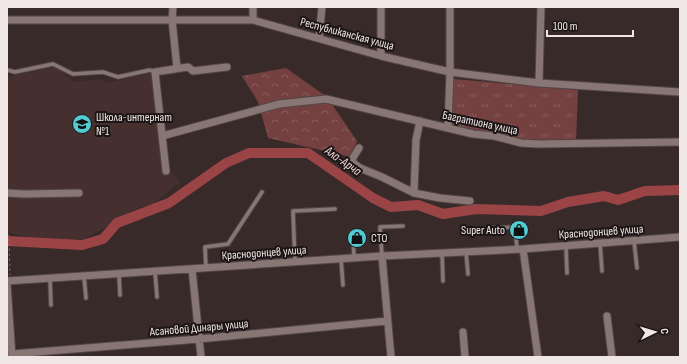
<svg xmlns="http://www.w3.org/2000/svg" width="687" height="364" viewBox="0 0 687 364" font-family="'Sofia Sans Condensed',sans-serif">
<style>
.built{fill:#46302f}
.forest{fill:url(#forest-crowns)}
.park{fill:url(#park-tufts)}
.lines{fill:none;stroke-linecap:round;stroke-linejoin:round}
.river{stroke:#9b4446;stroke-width:10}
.service-casing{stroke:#524646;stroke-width:5.5}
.minor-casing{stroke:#524646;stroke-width:9}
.path{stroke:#877a7a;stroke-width:1;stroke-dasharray:2 3;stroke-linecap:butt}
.service{stroke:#887675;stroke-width:3.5}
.minor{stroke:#887675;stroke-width:7}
.labels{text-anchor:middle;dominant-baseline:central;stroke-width:4;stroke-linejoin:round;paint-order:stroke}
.street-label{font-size:12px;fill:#f0e6e6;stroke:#1c1515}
.poi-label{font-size:12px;fill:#f0e6e6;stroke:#1c1515;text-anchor:start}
.water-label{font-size:13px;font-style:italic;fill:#edd3d2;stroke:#1c1515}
</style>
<defs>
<pattern id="forest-crowns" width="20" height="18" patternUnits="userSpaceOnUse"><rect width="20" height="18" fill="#744040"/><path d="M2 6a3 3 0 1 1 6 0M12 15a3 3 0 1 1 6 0" fill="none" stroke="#885c5c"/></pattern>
<pattern id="park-tufts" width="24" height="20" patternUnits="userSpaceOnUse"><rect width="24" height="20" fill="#744040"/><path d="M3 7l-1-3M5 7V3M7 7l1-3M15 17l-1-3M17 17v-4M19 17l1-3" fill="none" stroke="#885c5c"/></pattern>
</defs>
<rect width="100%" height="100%" fill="#392a2a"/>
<path class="built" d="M 55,67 L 74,82 L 99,79 L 108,83 L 151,73 L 163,165 L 180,182 L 153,204 L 137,208 L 106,227 L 83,239 L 51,242 L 7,232 L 7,77 Z"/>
<path class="forest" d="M 286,68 L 327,97 L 357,141 L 351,157 L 268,138 L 258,102 L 242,76 Z"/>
<path class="park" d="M 454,79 L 578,90 L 576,142 L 532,142 L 500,134 L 451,126 Z"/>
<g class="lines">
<path class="river" d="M 7,241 L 82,245 L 103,239 L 117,223 L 169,203 L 226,163 L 249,153 L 308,153 L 373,198 L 391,207 L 418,205 L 443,214 L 476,209 L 541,211 L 568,202 L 604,196 L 618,200 L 645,191 L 680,190"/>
<g class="service-casing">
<path id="service" d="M 7,70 L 15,72 L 53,64 L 73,74 L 103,72 L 118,77 L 150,70 L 155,72
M 476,229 L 515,227 L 517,249
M 353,232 L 354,258
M 634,241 L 637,268
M 600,243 L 602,271
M 566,246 L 567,273
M 466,252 L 468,274
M 442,253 L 443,281
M 382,256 L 380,227 L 403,226
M 341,259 L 343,285
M 295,262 L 293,211 L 335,209
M 206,268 L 205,247 L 228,244 L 262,192
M 155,271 L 157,297
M 119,274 L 120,295
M 84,276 L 86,298
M 50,279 L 51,305"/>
</g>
<g class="minor-casing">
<path id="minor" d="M 173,7 L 172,20 L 177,68
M 253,7 L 253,20
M 381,7 L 381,56
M 7,20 L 253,20 L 381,56 L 450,72 L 539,83 L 680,92
M 319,38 L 322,7
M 539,83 L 541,7
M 448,127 L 450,72 L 450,7
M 162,136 L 279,104 L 326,99 L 473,134 L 494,136 L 521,143 L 538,144 L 680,142
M 359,148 L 351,161 L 360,168 L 382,177 L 414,193 L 440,198 L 470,201
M 166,171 L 155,72 L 188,67 L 193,71 L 227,67
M 7,193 L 25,194 L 79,193
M 414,193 L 416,140 L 420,121
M 523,249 L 538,357
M 382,256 L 391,357
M 192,269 L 201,357
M 7,281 L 382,256 L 523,249 L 680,237
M 7,284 L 12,357
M 607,316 L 612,357
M 463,332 L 465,357
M 12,354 L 199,339 L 387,321"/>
</g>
<path class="path" d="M 7,235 L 9,236 L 10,275"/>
<use href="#service" class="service"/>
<use href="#minor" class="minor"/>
</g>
<defs>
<g id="school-disc" transform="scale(1)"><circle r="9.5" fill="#51ccd3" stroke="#1c1515"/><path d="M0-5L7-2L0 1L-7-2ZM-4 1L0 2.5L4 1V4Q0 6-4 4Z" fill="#111"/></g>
<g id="shop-disc" transform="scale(1)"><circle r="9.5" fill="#51ccd3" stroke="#1c1515"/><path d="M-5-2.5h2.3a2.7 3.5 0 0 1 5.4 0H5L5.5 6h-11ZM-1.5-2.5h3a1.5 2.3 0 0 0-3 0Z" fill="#111"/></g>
</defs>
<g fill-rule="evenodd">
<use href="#school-disc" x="82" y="124"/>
<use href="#shop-disc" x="519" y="230"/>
<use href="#shop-disc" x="357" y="238"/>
</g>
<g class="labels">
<g class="street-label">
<text transform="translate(347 34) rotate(15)">Республиканская улица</text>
<text transform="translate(480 123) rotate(12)">Багратиона улица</text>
<text transform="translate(601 232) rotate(-4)">Краснодонцев улица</text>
<text transform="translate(264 253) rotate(-4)">Краснодонцев улица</text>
<text transform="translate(199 328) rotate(-5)">Асановой Динары улица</text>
</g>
<g class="poi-label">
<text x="96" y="117">Школа-интернат<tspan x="96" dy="14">№1</tspan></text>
<text x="505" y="230" text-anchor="end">Super Auto</text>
<text x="371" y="238">СТО</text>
</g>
<g class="water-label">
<text transform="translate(343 161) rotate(35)">Ала-Арча</text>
</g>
</g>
<rect width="687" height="364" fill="none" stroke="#f0e6e6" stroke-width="16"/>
<g transform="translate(655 332) rotate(85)" stroke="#1c1515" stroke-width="3" paint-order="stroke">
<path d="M0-3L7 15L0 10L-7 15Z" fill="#f0e6e6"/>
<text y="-6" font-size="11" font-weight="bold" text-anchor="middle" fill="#f0e6e6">С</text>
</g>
<path d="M547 30v6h86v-6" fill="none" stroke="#f0e6e6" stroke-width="2"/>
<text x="553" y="30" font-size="12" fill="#f0e6e6" stroke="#1c1515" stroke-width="3" paint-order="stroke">100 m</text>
</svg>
